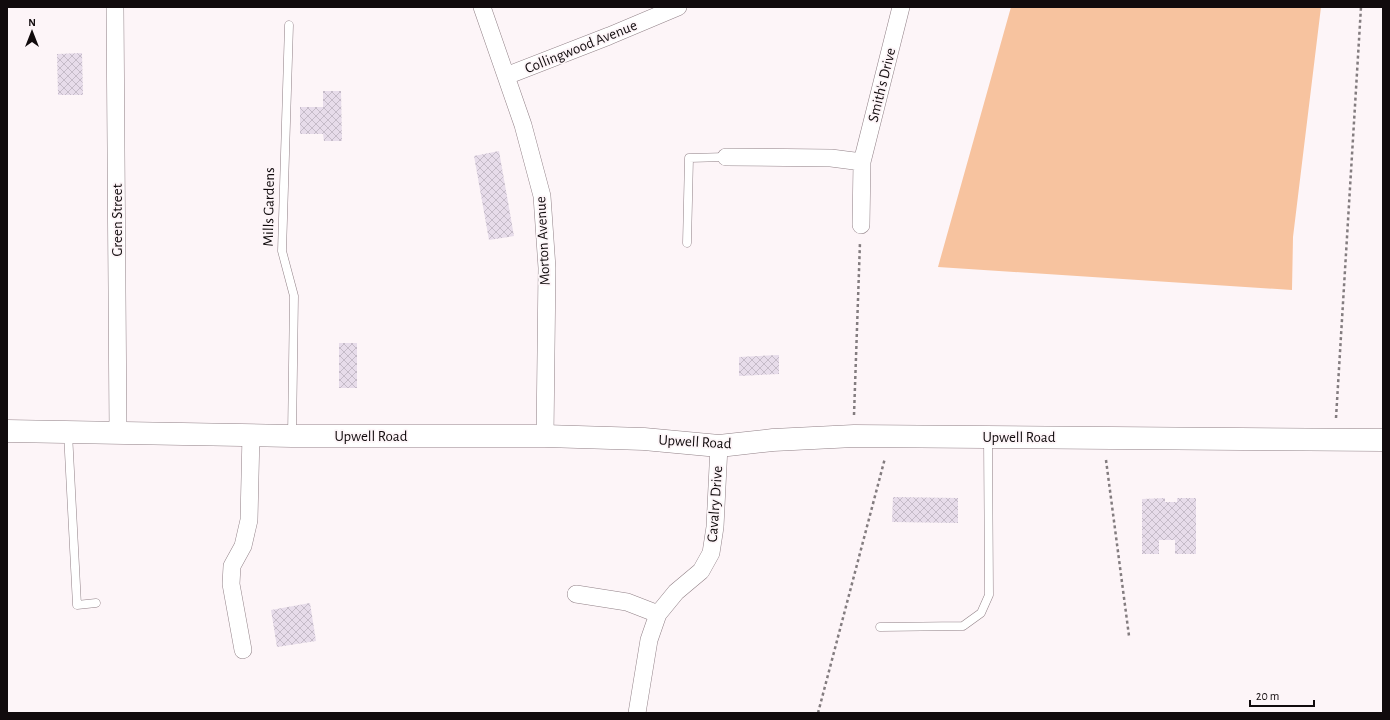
<svg xmlns="http://www.w3.org/2000/svg" width="1390" height="720" viewBox="0 0 1390 720" font-family="'Alegreya Sans',sans-serif">
<style>
.grass{fill:#f7c39f}
.building{fill:url(#building-cross-hatch)}
.lines{fill:none;stroke-linecap:round;stroke-linejoin:round}
.lane-casing{stroke:#918187;stroke-width:9}
.street-casing{stroke:#918187;stroke-width:18}
.secondary-casing{stroke:#918187;stroke-width:23}
.path{stroke:#837c7f;stroke-width:2.5;stroke-dasharray:3 3;stroke-linecap:butt}
.lane{stroke:#fff;stroke-width:8}
.street{stroke:#fff;stroke-width:17}
.secondary{stroke:#fff;stroke-width:22}
.labels{text-anchor:middle;dominant-baseline:central;stroke-width:3.5;stroke-linejoin:round;paint-order:stroke}
.street-label{font-size:15px;fill:#110b0d;stroke:#fdf5f8}
</style>
<defs>
<pattern id="building-cross-hatch" width="8" height="8" patternUnits="userSpaceOnUse"><rect width="8" height="8" fill="#e7dcea"/><path d="M0 0l8 8M0 8l8-8" fill="none" stroke="#c5bbc8"/></pattern>
</defs>
<rect width="100%" height="100%" fill="#fdf5f8"/>
<path class="grass" d="M 1011,7 L 1321,7 L 1293,237 L 1292,290 L 938,267 Z"/>
<path class="building" d="M 82,53 L 83,95 L 58,95 L 57,54 Z
M 323,91 L 341,91 L 342,141 L 324,141 L 323,134 L 300,134 L 300,107 L 323,107 Z
M 499,151 L 514,236 L 489,240 L 474,156 Z
M 339,343 L 357,343 L 357,388 L 339,388 Z
M 779,355 L 779,374 L 739,376 L 739,357 Z
M 893,497 L 958,498 L 958,523 L 892,522 Z
M 1165,498 L 1165,502 L 1177,502 L 1177,498 L 1196,498 L 1196,554 L 1175,554 L 1175,540 L 1159,540 L 1159,554 L 1142,554 L 1142,499 Z
M 310,603 L 316,641 L 277,647 L 271,610 Z"/>
<g class="lines">
<g class="lane-casing">
<path id="lane" d="M 289,25 L 282,251 L 294,296 L 292,435
M 687,243 L 689,158 L 726,157
M 68,433 L 77,605 L 96,603
M 880,627 L 963,626 L 981,613 L 989,595 L 988,437"/>
</g>
<g class="street-casing">
<path id="street" d="M 115,7 L 118,432
M 482,7 L 523,125 L 542,196 L 547,268 L 545,436
M 506,76 L 609,36 L 678,7
M 726,157 L 831,158 L 862,162
M 861,225 L 862,162 L 901,7
M 576,594 L 627,602 L 658,614
M 243,650 L 231,584 L 232,566 L 243,546 L 249,520 L 251,434
M 637,713 L 649,640 L 658,614 L 676,592 L 701,571 L 711,553 L 715,527 L 719,446"/>
</g>
<g class="secondary-casing">
<path id="secondary" d="M 7,431 L 292,436 L 545,436 L 644,439 L 719,446 L 773,440 L 854,436 L 1383,440"/>
</g>
<path class="path" d="M 854,415 L 860,242
M 1336,418 L 1361,7
M 1106,460 L 1129,636
M 818,713 L 885,458"/>
<use href="#lane" class="lane"/>
<use href="#street" class="street"/>
<use href="#secondary" class="secondary"/>
</g>
<g class="labels">
<g class="street-label">
<text transform="translate(581 47) rotate(-22)">Collingwood Avenue</text>
<text transform="translate(882 85) rotate(-76)">Smith's Drive</text>
<text transform="translate(269 207) rotate(-89)">Mills Gardens</text>
<text transform="translate(117 220) rotate(-90)">Green Street</text>
<text transform="translate(543 241) rotate(-93)">Morton Avenue</text>
<text x="371" y="436">Upwell Road</text>
<text x="1019" y="437">Upwell Road</text>
<text transform="translate(695 442) rotate(3)">Upwell Road</text>
<text transform="translate(715 504) rotate(-86)">Cavalry Drive</text>
</g>
</g>
<rect width="1390" height="720" fill="none" stroke="#110b0d" stroke-width="16"/>
<g transform="translate(32 32)" stroke="#fdf5f8" stroke-width="3" paint-order="stroke">
<path d="M0-3L7 15L0 10L-7 15Z" fill="#110b0d"/>
<text y="-6" font-size="11" font-weight="bold" text-anchor="middle" fill="#110b0d">N</text>
</g>
<path d="M1250 700v6h64v-6" fill="none" stroke="#110b0d" stroke-width="2"/>
<text x="1256" y="700" font-size="12" fill="#110b0d" stroke="#fdf5f8" stroke-width="3" paint-order="stroke">20 m</text>
</svg>
